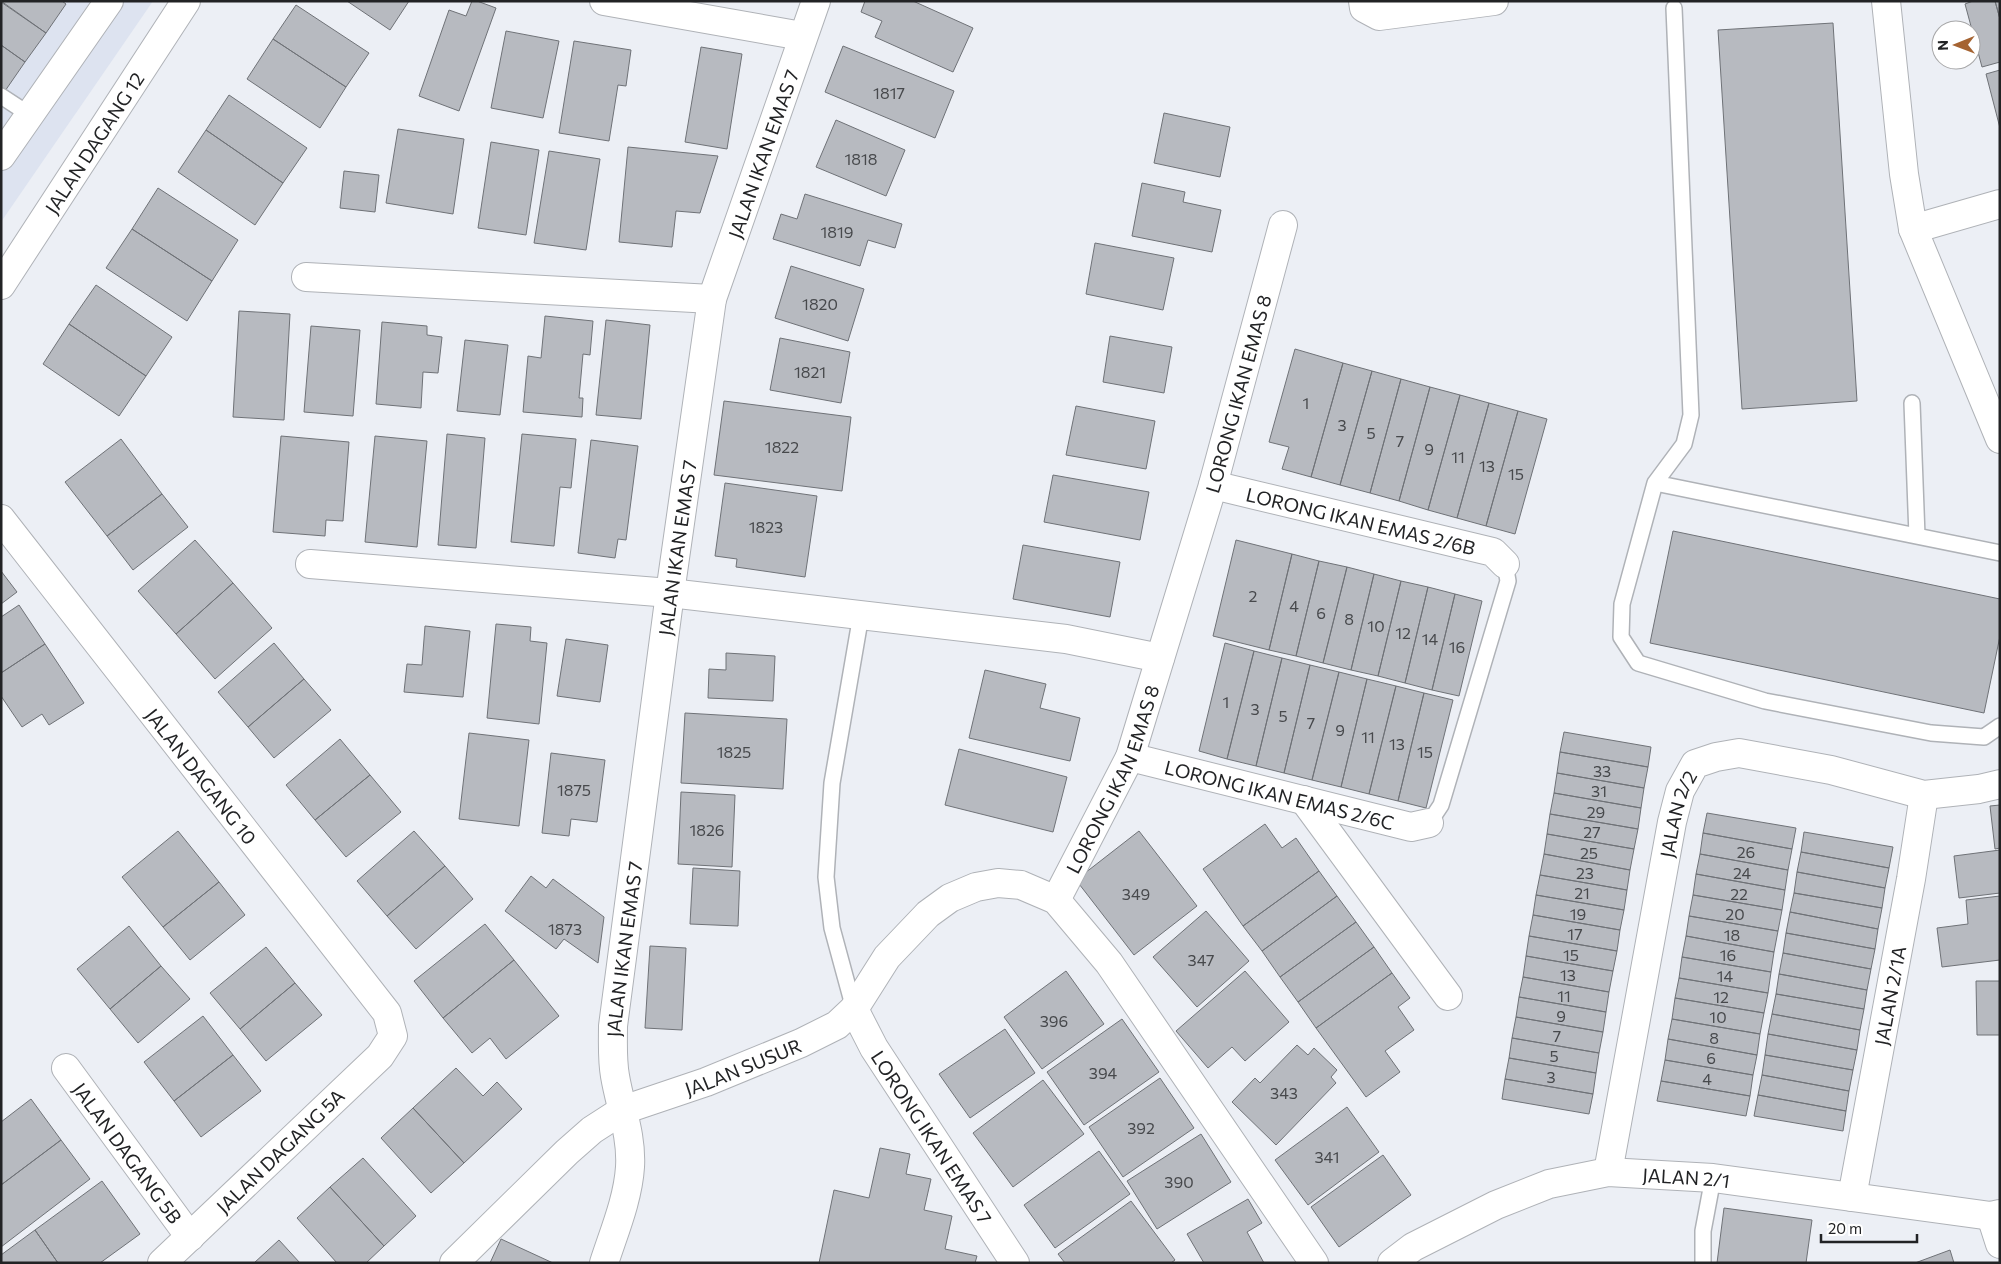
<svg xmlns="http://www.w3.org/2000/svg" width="2001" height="1264" viewBox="0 0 2001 1264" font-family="Commissioner,sans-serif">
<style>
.built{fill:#dde3f0}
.building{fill:#b7bac0;stroke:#6f7277}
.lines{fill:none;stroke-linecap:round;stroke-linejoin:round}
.service-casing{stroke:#afb2b7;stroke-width:18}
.minor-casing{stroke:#afb2b7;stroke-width:30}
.tertiary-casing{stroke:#afb2b7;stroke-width:30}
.service{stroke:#fff;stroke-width:15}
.minor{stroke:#fff;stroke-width:28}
.tertiary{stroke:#fff;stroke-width:28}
.labels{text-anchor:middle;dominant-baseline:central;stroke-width:5;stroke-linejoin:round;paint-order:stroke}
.number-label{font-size:16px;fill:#47494c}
.street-label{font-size:19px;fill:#222325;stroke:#fff}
</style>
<rect width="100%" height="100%" fill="#eceff5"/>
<path class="built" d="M 1,1 L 153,1 L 1,222 Z"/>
<path class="building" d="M 1,1 L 62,1 L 66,4 L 46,33 Z
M 347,1 L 409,1 L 390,30 Z
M 472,1 L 477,1 L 496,8 L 459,111 L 419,96 L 449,10 L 466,16 Z
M 865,1 L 913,1 L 973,28 L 953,72 L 875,37 L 882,21 L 861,12 Z
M 1973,1 L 1995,1 L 2000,19 L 2000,62 L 1982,67 L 1965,4 Z
M 1995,1 L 2000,1 L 2000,19 Z
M 1,2 L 46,33 L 25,62 L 1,45 Z
M 296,5 L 369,53 L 346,87 L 273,39 Z
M 1833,23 L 1857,401 L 1742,409 L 1718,30 Z
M 506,31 L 559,41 L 543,118 L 491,108 Z
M 273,39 L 346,87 L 320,128 L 247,79 Z
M 574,41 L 631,50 L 626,86 L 618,85 L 609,141 L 559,133 Z
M 1,45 L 25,62 L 5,91 L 1,88 Z
M 843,46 L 954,91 L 935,138 L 825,92 Z
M 701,47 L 742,54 L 727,149 L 685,142 Z
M 2000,70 L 2000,128 L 1986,74 Z
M 229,95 L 307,148 L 283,183 L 206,130 Z
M 1164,113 L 1230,127 L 1220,177 L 1154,163 Z
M 836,120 L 905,150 L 886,196 L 816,167 Z
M 398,129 L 464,139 L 453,214 L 386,203 Z
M 206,130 L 283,183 L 255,225 L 178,172 Z
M 491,142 L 539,150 L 526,235 L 478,228 Z
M 628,147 L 718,156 L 700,213 L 676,211 L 672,247 L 619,242 Z
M 549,151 L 600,159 L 586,250 L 534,243 Z
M 344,171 L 379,175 L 375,212 L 340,208 Z
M 1142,183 L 1185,192 L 1183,202 L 1221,210 L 1212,252 L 1132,236 Z
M 158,188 L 238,240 L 212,281 L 132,229 Z
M 805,194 L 902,224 L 895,248 L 868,240 L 860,266 L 773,239 L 781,214 L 797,219 Z
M 132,229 L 212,281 L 187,321 L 106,268 Z
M 1095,243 L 1174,258 L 1163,310 L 1086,294 Z
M 791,266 L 864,289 L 848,341 L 775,318 Z
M 96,285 L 172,337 L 146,376 L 69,324 Z
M 239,311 L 290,314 L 284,420 L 233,417 Z
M 545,316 L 593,321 L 590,355 L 583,354 L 579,398 L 583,398 L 582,417 L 523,412 L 528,356 L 541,358 Z
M 606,320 L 650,325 L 641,419 L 596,415 Z
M 382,322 L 427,326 L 427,335 L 442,337 L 438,373 L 423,372 L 421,408 L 376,404 Z
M 69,324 L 146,376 L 119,416 L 43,364 Z
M 311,326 L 360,330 L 353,416 L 304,412 Z
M 1110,336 L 1172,347 L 1164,393 L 1103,382 Z
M 780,338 L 850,352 L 841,403 L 770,390 Z
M 465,340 L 508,345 L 500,415 L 457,411 Z
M 1295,349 L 1343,363 L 1311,477 L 1282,469 L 1289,447 L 1269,442 Z
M 1343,363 L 1372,371 L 1340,485 L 1311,477 Z
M 1372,371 L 1401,379 L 1370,493 L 1340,485 Z
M 1401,379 L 1430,387 L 1399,501 L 1370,493 Z
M 1430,387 L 1460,395 L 1428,510 L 1399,501 Z
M 1460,395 L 1489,403 L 1457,518 L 1428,510 Z
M 724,401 L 851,417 L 842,491 L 714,475 Z
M 1489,403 L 1518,411 L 1486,526 L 1457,518 Z
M 1076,406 L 1155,421 L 1146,469 L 1066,455 Z
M 1518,411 L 1547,419 L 1515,534 L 1486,526 Z
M 447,434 L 485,438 L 476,548 L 438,545 Z
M 522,434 L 576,439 L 571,488 L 560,487 L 554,546 L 511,542 Z
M 281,436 L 349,442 L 343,521 L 326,520 L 325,536 L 273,532 Z
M 375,436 L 427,441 L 417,547 L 365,542 Z
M 121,439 L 162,494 L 107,536 L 65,482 Z
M 591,440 L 638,446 L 626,540 L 618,539 L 615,558 L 578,553 Z
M 1053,475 L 1149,492 L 1140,540 L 1044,522 Z
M 725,483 L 817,496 L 805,577 L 736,567 L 737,559 L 715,556 Z
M 162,494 L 188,527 L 133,570 L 107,536 Z
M 1673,531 L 2000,599 L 2000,636 L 1984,713 L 1650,643 Z
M 195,540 L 233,583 L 176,634 L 138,591 Z
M 1236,540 L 1292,554 L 1269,650 L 1213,636 Z
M 1023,545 L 1120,562 L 1110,617 L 1013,599 Z
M 1292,554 L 1319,561 L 1296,656 L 1269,650 Z
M 1319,561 L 1347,567 L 1323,663 L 1296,656 Z
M 1347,567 L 1374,574 L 1351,670 L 1323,663 Z
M 1,571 L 17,592 L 1,604 Z
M 1374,574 L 1401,581 L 1378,676 L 1351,670 Z
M 1401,581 L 1428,587 L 1405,683 L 1378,676 Z
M 233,583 L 272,628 L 215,679 L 176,634 Z
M 1428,587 L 1455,594 L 1432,690 L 1405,683 Z
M 1455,594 L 1482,601 L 1459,696 L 1432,690 Z
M 19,605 L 45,644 L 1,673 L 1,617 Z
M 496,624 L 531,627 L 530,641 L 547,643 L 539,724 L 487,718 Z
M 425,626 L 470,631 L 463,697 L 404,692 L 407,664 L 422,665 Z
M 566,639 L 608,645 L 600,702 L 557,696 Z
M 274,643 L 304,679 L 248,727 L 218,692 Z
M 1225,643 L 1254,651 L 1227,759 L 1199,751 Z
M 45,644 L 84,703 L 49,725 L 42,714 L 22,727 L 1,696 L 1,673 Z
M 1254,651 L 1282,658 L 1256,766 L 1227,759 Z
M 726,653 L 775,656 L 773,701 L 708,698 L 709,669 L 726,670 Z
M 1282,658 L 1310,665 L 1284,773 L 1256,766 Z
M 1310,665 L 1339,672 L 1312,780 L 1284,773 Z
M 985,670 L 1046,684 L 1040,708 L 1080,718 L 1070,761 L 969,738 Z
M 1339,672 L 1367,679 L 1341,787 L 1312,780 Z
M 304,679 L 331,710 L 274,758 L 248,727 Z
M 1367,679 L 1396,686 L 1369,794 L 1341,787 Z
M 1396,686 L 1424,693 L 1398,801 L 1369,794 Z
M 1424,693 L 1453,700 L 1426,808 L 1398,801 Z
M 685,713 L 787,719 L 783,789 L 681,783 Z
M 1564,732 L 1651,747 L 1648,767 L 1560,752 Z
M 469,733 L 529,740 L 519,826 L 459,819 Z
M 340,739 L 370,775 L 315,820 L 286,785 Z
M 959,749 L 1067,777 L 1053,832 L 945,805 Z
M 1560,752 L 1648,767 L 1644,788 L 1557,773 Z
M 551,753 L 605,760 L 597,822 L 571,819 L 569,836 L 542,833 Z
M 1557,773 L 1644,788 L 1641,808 L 1554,793 Z
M 370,775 L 401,812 L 346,857 L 315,820 Z
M 681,792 L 735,795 L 732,867 L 678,864 Z
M 1554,793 L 1641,808 L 1638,829 L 1550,814 Z
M 2000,805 L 2000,848 L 1995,849 L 1990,806 Z
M 1707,813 L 1796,828 L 1792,849 L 1703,833 Z
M 1550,814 L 1638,829 L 1634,849 L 1547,834 Z
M 1265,824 L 1282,848 L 1296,838 L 1319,871 L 1243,926 L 1203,869 Z
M 178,831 L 219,882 L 163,927 L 122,877 Z
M 414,831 L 445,866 L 387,916 L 357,881 Z
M 1139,831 L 1197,906 L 1134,955 L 1076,880 Z
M 1804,832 L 1893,847 L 1889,868 L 1801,852 Z
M 1703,833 L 1792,849 L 1788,870 L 1700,854 Z
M 1547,834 L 1634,849 L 1630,870 L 1544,854 Z
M 2000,850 L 2000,893 L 1959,898 L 1954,856 Z
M 1801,852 L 1889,868 L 1885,888 L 1797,872 Z
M 1544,854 L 1630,870 L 1627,890 L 1540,875 Z
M 1700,854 L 1788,870 L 1785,890 L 1696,874 Z
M 445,866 L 473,899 L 416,949 L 387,916 Z
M 693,868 L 740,871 L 738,926 L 690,924 Z
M 1319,871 L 1337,896 L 1262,951 L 1243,926 Z
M 1797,872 L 1885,888 L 1882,908 L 1794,893 Z
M 1696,874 L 1785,890 L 1782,910 L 1693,895 Z
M 1540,875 L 1627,890 L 1624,910 L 1536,895 Z
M 531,876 L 546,888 L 553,879 L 604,917 L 598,963 L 564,939 L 556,949 L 505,911 Z
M 219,882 L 245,915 L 190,960 L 163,927 Z
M 1794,893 L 1882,908 L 1878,929 L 1790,912 Z
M 1536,895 L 1624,910 L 1620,930 L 1533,915 Z
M 1693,895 L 1782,910 L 1778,931 L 1689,916 Z
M 1337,896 L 1356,922 L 1280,977 L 1262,951 Z
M 2000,896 L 2000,960 L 1942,967 L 1937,928 L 1968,924 L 1966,900 Z
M 1206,911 L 1249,961 L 1197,1007 L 1153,957 Z
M 1790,912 L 1878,929 L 1875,949 L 1786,933 Z
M 1533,915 L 1620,930 L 1617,951 L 1529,936 Z
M 1689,916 L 1778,931 L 1774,952 L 1686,936 Z
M 1356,922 L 1374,947 L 1298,1002 L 1280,977 Z
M 485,924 L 514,960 L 443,1018 L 414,981 Z
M 129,926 L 161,966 L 110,1009 L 77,969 Z
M 1786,933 L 1875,949 L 1871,969 L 1783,953 Z
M 1529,936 L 1617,951 L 1613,971 L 1526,956 Z
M 1686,936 L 1774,952 L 1771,972 L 1682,957 Z
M 650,946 L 686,948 L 682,1030 L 645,1028 Z
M 266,947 L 295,983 L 240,1029 L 210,993 Z
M 1374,947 L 1392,973 L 1316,1028 L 1298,1002 Z
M 1783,953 L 1871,969 L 1867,990 L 1779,974 Z
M 1526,956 L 1613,971 L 1609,992 L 1523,977 Z
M 1682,957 L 1771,972 L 1768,993 L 1679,978 Z
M 514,960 L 559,1016 L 506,1059 L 490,1038 L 472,1053 L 443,1018 Z
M 161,966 L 190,999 L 138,1043 L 110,1009 Z
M 1066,971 L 1104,1024 L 1042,1069 L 1004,1017 Z
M 1245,971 L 1289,1022 L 1245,1061 L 1232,1047 L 1208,1068 L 1176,1031 Z
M 1392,973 L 1410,998 L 1398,1007 L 1414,1030 L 1385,1051 L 1400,1072 L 1366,1097 L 1316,1028 Z
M 1779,974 L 1867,990 L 1864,1009 L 1776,994 Z
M 1523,977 L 1609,992 L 1606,1012 L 1519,997 Z
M 1679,978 L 1768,993 L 1764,1013 L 1675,998 Z
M 1976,981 L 2000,981 L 2000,1035 L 1977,1035 Z
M 295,983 L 322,1015 L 266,1061 L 240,1029 Z
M 1776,994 L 1864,1009 L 1860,1030 L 1772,1014 Z
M 1519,997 L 1606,1012 L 1603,1032 L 1516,1017 Z
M 1675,998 L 1764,1013 L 1760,1034 L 1672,1019 Z
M 1772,1014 L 1860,1030 L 1857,1050 L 1768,1034 Z
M 203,1016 L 233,1055 L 174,1101 L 144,1062 Z
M 1516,1017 L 1603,1032 L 1599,1053 L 1512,1038 Z
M 1122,1019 L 1159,1072 L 1084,1125 L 1047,1072 Z
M 1672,1019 L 1760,1034 L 1757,1055 L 1668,1039 Z
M 1005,1029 L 1035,1073 L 970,1118 L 939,1074 Z
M 1768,1034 L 1857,1050 L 1853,1070 L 1765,1055 Z
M 1512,1038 L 1599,1053 L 1596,1073 L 1509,1058 Z
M 1668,1039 L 1757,1055 L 1753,1075 L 1665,1060 Z
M 1297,1045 L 1308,1055 L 1314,1048 L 1337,1070 L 1331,1077 L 1336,1083 L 1276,1145 L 1232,1102 L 1255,1078 L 1260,1083 Z
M 233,1055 L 261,1091 L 201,1137 L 174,1101 Z
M 1765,1055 L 1853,1070 L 1849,1091 L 1762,1075 Z
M 1509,1058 L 1596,1073 L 1593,1094 L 1505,1079 Z
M 1665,1060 L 1753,1075 L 1750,1096 L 1661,1081 Z
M 456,1068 L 483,1096 L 497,1082 L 522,1109 L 464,1163 L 413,1108 Z
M 1762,1075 L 1849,1091 L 1846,1111 L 1758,1095 Z
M 1160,1078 L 1194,1128 L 1123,1177 L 1089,1127 Z
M 1505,1079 L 1593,1094 L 1589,1114 L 1502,1099 Z
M 1043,1080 L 1084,1134 L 1013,1187 L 973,1133 Z
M 1661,1081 L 1750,1096 L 1746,1116 L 1657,1101 Z
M 1758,1095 L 1846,1111 L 1843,1131 L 1754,1116 Z
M 31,1099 L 61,1140 L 1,1185 L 1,1122 Z
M 1347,1107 L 1379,1152 L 1308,1205 L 1275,1160 Z
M 413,1108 L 464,1163 L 431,1193 L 381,1138 Z
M 1201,1134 L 1231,1182 L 1157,1229 L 1127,1181 Z
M 61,1140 L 90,1179 L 1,1247 L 1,1185 Z
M 880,1148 L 910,1154 L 906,1174 L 931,1179 L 924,1210 L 952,1216 L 945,1249 L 977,1256 L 975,1263 L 819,1263 L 834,1190 L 869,1198 Z
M 1099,1151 L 1130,1194 L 1055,1248 L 1024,1205 Z
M 1383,1155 L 1411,1195 L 1339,1247 L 1311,1207 Z
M 363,1158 L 416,1216 L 384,1246 L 330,1187 Z
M 102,1181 L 140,1234 L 100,1263 L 58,1263 L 35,1230 Z
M 330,1187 L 384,1246 L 366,1263 L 337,1263 L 297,1218 Z
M 1248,1199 L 1262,1223 L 1247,1232 L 1264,1263 L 1204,1263 L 1187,1234 Z
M 1131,1201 L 1175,1260 L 1171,1263 L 1065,1263 L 1058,1254 Z
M 1724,1208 L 1812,1220 L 1806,1263 L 1717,1263 Z
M 35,1230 L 58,1263 L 1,1263 L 1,1255 Z
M 501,1239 L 553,1263 L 490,1263 Z
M 279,1240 L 300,1263 L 254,1263 Z
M 1950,1250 L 1954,1263 L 1915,1263 Z"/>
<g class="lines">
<g class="service-casing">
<path id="service" d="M 1674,8 L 1691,415 L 1684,444 L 1655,483 L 1622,604 L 1621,637 L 1638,663 L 1765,701 L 1931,733 L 1984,737 L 2000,726
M 1,96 L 30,115
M 1912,403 L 1917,536
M 1655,483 L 2000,553
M 1429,823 L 1441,805 L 1508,581 L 1505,564
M 854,1009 L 832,928 L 826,877 L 832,783 L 861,615
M 1703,1263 L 1703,1231 L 1713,1178"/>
</g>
<g class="minor-casing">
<g id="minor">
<path d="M 604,1 L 802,36"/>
<path d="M 1363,1 L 1364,8 L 1379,16 L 1494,1"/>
<path d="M 1886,1 L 1904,174 L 1913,229 L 2000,439"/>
<path d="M 1,156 L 109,1"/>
<path d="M 1913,229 L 2000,204"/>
<path d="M 306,277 L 712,299"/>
<path id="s1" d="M 1,285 L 186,1"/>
<path id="s2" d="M 1213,485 L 1493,552 L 1505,564"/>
<path id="s3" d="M 1,519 L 387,1013 L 393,1036 L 380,1056 L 162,1263"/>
<path d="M 310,564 L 670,593 L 1066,639 L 1160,658"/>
<path id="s4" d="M 1130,757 L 1411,827 L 1429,823"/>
<path d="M 1304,800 L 1448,996"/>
<path id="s5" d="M 1056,900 L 1130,757 L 1213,485 L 1283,225"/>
<path id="s6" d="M 854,1009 L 874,1048 L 1015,1263"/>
<path id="s7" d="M 66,1068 L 190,1237"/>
<path id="s8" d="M 1608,1172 L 1672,822 L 1680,791 L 1695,764 L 1716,757 L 1739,753 L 1831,770 L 1924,795 L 1979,789 L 2000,784"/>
<path id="s9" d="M 1852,1197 L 1911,879 L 1924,795"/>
<path d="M 1991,1216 L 2000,1244"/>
<path id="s10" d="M 454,1263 L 567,1152 L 592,1130 L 623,1110 L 706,1082 L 801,1043 L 837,1025 L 854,1009 L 887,957 L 928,914 L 950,898 L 976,887 L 998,883 L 1021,885 L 1056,900 L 1109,963 L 1314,1263"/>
<path id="s11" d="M 604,1263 C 614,1232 628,1199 630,1167 C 632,1135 620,1106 615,1076 C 612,1059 613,1043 613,1026 L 670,593 L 712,299 L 816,1"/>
</g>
</g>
<g class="tertiary-casing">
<g id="tertiary">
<path id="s12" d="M 1392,1263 L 1413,1247 L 1496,1205 L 1549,1184 L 1608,1172 L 1713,1178 L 1991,1216 L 2000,1214"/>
</g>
</g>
<use href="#service" class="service"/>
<use href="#minor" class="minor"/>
<use href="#tertiary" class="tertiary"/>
</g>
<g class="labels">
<g class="number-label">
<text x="889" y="92">1817</text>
<text x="861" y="158">1818</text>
<text x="837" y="231">1819</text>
<text x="820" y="303">1820</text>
<text x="810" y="371">1821</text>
<text x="1306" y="402">1</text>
<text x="1342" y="424">3</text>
<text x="1371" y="432">5</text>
<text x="1400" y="440">7</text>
<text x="782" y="446">1822</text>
<text x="1429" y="448">9</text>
<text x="1458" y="456">11</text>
<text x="1487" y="465">13</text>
<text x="1516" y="473">15</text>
<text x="766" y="526">1823</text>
<text x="1253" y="595">2</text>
<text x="1294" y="605">4</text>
<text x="1321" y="612">6</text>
<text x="1349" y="618">8</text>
<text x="1376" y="625">10</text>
<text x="1403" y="632">12</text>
<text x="1430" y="638">14</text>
<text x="1457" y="646">16</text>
<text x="1226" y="701">1</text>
<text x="1255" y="708">3</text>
<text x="1283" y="715">5</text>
<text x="1311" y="722">7</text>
<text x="1340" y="729">9</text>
<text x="1368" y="736">11</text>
<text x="1397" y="743">13</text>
<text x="734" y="751">1825</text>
<text x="1425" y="751">15</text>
<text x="1602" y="770">33</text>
<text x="574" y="789">1875</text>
<text x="1599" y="790">31</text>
<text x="1596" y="811">29</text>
<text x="707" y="829">1826</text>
<text x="1592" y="831">27</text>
<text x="1746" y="851">26</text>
<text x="1589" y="852">25</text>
<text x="1585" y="872">23</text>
<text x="1742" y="872">24</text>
<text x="1582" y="892">21</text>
<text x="1136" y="893">349</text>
<text x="1739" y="893">22</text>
<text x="1578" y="913">19</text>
<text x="1735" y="913">20</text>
<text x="565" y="928">1873</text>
<text x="1575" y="933">17</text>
<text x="1732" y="934">18</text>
<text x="1571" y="954">15</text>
<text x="1728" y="954">16</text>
<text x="1201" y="959">347</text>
<text x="1568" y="974">13</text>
<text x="1725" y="975">14</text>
<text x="1564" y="995">11</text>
<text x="1721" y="996">12</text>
<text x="1561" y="1015">9</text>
<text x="1718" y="1016">10</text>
<text x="1054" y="1020">396</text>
<text x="1557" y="1035">7</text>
<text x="1714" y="1037">8</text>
<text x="1554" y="1055">5</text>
<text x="1711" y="1057">6</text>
<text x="1103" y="1072">394</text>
<text x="1551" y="1076">3</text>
<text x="1707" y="1078">4</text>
<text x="1284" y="1092">343</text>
<text x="1141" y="1127">392</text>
<text x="1327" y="1156">341</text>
<text x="1179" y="1181">390</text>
</g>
<g class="street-label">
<text stroke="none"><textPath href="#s1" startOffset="170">JALAN DAGANG 12</textPath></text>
<text stroke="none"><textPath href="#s11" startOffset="1130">JALAN IKAN EMAS 7</textPath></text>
<text stroke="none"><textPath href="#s5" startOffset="540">LORONG IKAN EMAS 8</textPath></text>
<text stroke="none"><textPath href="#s2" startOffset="152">LORONG IKAN EMAS 2/6B</textPath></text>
<text stroke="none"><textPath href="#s11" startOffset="725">JALAN IKAN EMAS 7</textPath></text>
<text stroke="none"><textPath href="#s3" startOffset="326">JALAN DAGANG 10</textPath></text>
<text stroke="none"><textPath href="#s5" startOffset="134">LORONG IKAN EMAS 8</textPath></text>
<text stroke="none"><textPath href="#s4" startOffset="154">LORONG IKAN EMAS 2/6C</textPath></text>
<text stroke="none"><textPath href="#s8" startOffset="365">JALAN 2/2</textPath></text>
<text stroke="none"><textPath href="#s11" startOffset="320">JALAN IKAN EMAS 7</textPath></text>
<text stroke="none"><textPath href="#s9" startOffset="205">JALAN 2/1A</textPath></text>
<text stroke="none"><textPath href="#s10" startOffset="356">JALAN SUSUR</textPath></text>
<text stroke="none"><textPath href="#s6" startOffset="150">LORONG IKAN EMAS 7</textPath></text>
<text transform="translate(280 1151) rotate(-44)">JALAN DAGANG 5A</text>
<text stroke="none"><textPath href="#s7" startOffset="105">JALAN DAGANG 5B</textPath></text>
<text stroke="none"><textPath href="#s12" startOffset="315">JALAN 2/1</textPath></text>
</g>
</g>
<rect width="2001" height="1264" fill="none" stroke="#222325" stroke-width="5"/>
<g transform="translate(1956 45) rotate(269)"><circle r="24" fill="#ffffff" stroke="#a7a7a8"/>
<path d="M0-4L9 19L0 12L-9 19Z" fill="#a56331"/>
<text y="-8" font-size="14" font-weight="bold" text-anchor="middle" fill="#222325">N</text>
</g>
<path d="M1821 1234v8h96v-8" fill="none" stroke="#222325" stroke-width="2.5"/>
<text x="1828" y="1234" font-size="15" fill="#222325" stroke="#ffffff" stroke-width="4" paint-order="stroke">20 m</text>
</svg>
